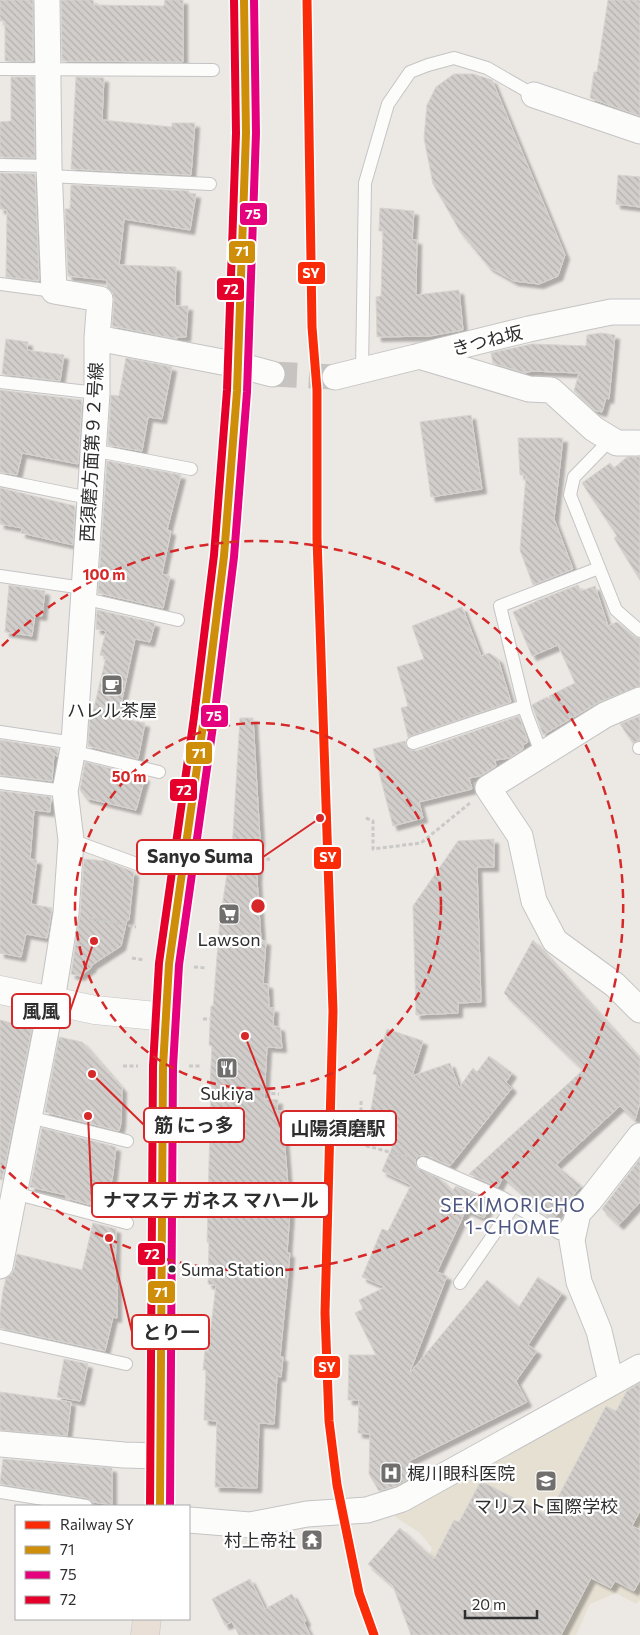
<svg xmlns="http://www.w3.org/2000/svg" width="640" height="1635" viewBox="0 0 640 1635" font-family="Commissioner,'Noto Sans JP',sans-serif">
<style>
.education{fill:#e6e0d3}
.building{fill:url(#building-back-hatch);stroke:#d7d4d0;filter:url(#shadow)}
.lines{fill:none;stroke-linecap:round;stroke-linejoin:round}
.street-tunnel{stroke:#c6c3c0;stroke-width:25;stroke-dasharray:25 12;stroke-linecap:butt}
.lane-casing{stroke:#c5c4c5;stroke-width:14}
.street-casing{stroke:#c5c4c5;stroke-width:27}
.secondary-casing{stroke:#c5c4c5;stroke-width:29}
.highway-casing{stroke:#c6c5c4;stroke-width:29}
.path{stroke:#c9c9c8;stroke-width:3;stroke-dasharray:4 2.5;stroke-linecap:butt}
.lane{stroke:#fcfcfb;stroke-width:12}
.street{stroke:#fcfcfb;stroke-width:25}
.secondary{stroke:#fcfcfb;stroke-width:28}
.highway{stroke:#eadfd6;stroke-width:28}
.bus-1-casing{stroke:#fff;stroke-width:11}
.bus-2-casing{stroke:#fff;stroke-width:11}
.bus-3-casing{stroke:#fff;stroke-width:11}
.bus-1{stroke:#cf8e09;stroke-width:8}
.bus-2{stroke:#e5007d;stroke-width:8}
.bus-3{stroke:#e4002b;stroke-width:8}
.rail-1-casing{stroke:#fff;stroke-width:12}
.rail-1{stroke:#fa2b08;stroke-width:9}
.ring{fill:none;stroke:#d62828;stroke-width:2.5;stroke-dasharray:9 6}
.bus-dot{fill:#2e2e2e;stroke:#fff;stroke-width:2}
.labels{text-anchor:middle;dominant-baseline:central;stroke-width:4.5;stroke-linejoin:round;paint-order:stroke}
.bus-label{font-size:17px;fill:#2e2e2e;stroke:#fff;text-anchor:start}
.street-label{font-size:18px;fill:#2e2e2e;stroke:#fff}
.poi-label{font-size:18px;fill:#2e2e2e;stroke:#fff}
.neighbourhood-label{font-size:19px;letter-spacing:1px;fill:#4d5680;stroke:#fff}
.centre{fill:#d62828;stroke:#fff;stroke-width:2.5}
.ring-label{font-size:15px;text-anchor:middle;font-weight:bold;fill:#d62828;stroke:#fff;stroke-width:4.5;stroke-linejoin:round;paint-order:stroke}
.leader{fill:none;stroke:#d62828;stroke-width:2}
.callout-dot{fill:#d62828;stroke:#fff;stroke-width:2}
.callout{fill:#fff;stroke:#d62828;stroke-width:2}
.callout-label{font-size:19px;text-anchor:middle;font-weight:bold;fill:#2e2e2e}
.line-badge{stroke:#fff;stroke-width:2}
.badge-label{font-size:14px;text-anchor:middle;font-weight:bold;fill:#fff}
</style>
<defs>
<pattern id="building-back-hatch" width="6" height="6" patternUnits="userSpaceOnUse" patternTransform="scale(1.25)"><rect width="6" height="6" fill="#d1cecb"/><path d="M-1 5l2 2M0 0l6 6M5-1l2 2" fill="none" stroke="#b4b1af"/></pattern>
<filter id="shadow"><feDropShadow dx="4.5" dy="4.5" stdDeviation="1" flood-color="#0004"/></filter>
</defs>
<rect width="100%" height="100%" fill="#ece8e4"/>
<path class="education" d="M 640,1380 L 640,1600 L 636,1604 L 616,1593 L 590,1604 L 576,1635 L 490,1635 L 413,1595 L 432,1548 L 420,1533 L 394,1516 L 510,1447 Z"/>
<path class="building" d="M 0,0 L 33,0 L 33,61 L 5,61 L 5,21 L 0,21 Z
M 61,0 L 93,0 L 94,5 L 164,6 L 165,0 L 183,0 L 183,62 L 62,61 Z
M 608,0 L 640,0 L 640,116 L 590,98 L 594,72 L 597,72 Z
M 454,74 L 473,74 L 492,80 L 565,255 L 558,276 L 539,284 L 514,281 L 489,267 L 461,233 L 433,184 L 424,138 L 427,105 L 436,87 Z
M 11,77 L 34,77 L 35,158 L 0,157 L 0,122 L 11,121 Z
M 76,77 L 104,78 L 102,120 L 172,127 L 172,123 L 195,123 L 191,175 L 71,169 Z
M 0,173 L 35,174 L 39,281 L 6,277 L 7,210 L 0,209 Z
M 618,175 L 640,177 L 640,207 L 616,204 Z
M 71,185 L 189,191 L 189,193 L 196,194 L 190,230 L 124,219 L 119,265 L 176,267 L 175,306 L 188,306 L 186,337 L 177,337 L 177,339 L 112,326 L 114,300 L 113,293 L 107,287 L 107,280 L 68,276 L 65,209 L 70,209 Z
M 380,208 L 414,211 L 412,240 L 417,240 L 416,295 L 459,290 L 463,330 L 430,336 L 377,337 L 376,297 L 381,296 L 383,231 L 379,231 Z
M 601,333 L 615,335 L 609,399 L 606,398 L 602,412 L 594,410 L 574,391 L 579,373 L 532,371 L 525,373 L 493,363 L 491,353 L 532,344 L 586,346 L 587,335 Z
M 6,339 L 28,342 L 27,350 L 64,355 L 60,381 L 2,374 Z
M 126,358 L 172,367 L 162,419 L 148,417 L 142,451 L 108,445 L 111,395 L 119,396 Z
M 0,390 L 82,400 L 78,464 L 22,453 L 17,475 L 0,472 Z
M 471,415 L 482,489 L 431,497 L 420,422 Z
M 518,438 L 563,438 L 554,519 L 573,569 L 533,585 L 520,550 L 526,475 L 520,475 Z
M 627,457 L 640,457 L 640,580 L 614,538 L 617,536 L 582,483 L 610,463 L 614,468 Z
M 107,461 L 181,475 L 167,530 L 171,531 L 162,574 L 170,576 L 163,608 L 98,593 Z
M 0,488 L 75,506 L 73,545 L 21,533 L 22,528 L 0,524 Z
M 9,585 L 45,591 L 42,616 L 35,615 L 32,636 L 5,632 Z
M 578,585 L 581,591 L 595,586 L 608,626 L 617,622 L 635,637 L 640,639 L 640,686 L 599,702 L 543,735 L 532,705 L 547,697 L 550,700 L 549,696 L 575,683 L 558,645 L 532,656 L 513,612 L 539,600 Z
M 462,607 L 481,656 L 489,653 L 498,659 L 511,702 L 408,737 L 401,708 L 408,706 L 397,667 L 424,659 L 412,626 Z
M 97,610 L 155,623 L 150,642 L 135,639 L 118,718 L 145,723 L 138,759 L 88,746 L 90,712 L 93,712 L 106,657 L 100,655 L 106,631 L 96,629 Z
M 519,716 L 528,742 L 523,745 L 523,749 L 510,758 L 495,760 L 496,766 L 480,776 L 469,778 L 472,789 L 419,802 L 423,818 L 393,826 L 373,749 L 405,741 L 407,749 L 416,751 Z
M 640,716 L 640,740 L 633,743 L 620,724 Z
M 240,718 L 253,718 L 260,839 L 257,879 L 261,940 L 266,941 L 263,984 L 268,984 L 269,1008 L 274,1008 L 273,1026 L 280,1027 L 282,1048 L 267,1047 L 264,1099 L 278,1100 L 277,1111 L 282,1111 L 290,1211 L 287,1253 L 290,1253 L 280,1357 L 283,1357 L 281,1377 L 277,1376 L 274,1424 L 259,1423 L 257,1488 L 215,1487 L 217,1421 L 204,1420 L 206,1370 L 203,1370 L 205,1351 L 208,1351 L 216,1285 L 208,1284 L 209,1242 L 207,1242 L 211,1085 L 210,1085 L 212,1046 L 209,1045 L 211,1006 L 213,1006 L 220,920 L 233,834 Z
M 0,740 L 58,749 L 57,757 L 54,753 L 52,781 L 0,775 Z
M 85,762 L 145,777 L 136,810 L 86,798 L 80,790 Z
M 0,791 L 51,797 L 50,812 L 34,810 L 30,859 L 37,860 L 31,904 L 52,908 L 47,938 L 26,934 L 21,957 L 0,953 Z
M 494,839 L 494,867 L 477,867 L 481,1002 L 458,1003 L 458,1013 L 416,1015 L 413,906 L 458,841 Z
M 84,859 L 106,861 L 134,872 L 129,920 L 127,920 L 121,946 L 92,965 L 91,968 L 80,976 L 71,974 L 80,914 Z
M 533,940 L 640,1059 L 640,1103 L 635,1120 L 620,1106 L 556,1165 L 581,1186 L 553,1219 L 503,1177 L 498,1187 L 469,1174 L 583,1070 L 504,993 Z
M 0,1020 L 32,1028 L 2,1180 L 0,1179 Z
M 387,1029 L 423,1041 L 412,1076 L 450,1063 L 459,1088 L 473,1068 L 477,1072 L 489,1056 L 512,1073 L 506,1082 L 512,1088 L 450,1166 L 426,1155 L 419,1156 L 415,1160 L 417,1168 L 440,1179 L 452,1191 L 456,1186 L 491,1202 L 484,1218 L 466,1210 L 437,1272 L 447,1276 L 409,1374 L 487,1280 L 519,1307 L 538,1277 L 562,1293 L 528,1345 L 537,1351 L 516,1381 L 527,1402 L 409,1461 L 417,1474 L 396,1486 L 379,1491 L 369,1474 L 370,1434 L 358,1433 L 359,1400 L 348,1400 L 349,1355 L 376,1355 L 355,1313 L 363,1309 L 359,1300 L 385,1287 L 362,1277 L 382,1229 L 388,1231 L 411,1185 L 382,1171 L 396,1138 L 367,1133 L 377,1075 L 373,1074 Z
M 59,1037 L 82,1042 L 122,1088 L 121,1123 L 119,1131 L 45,1112 Z
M 42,1128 L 116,1147 L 113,1174 L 106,1209 L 66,1198 L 66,1195 L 30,1187 Z
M 640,1159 L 640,1202 L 619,1225 L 602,1209 Z
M 93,1223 L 116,1229 L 115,1282 L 117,1283 L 117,1318 L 113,1317 L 105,1351 L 0,1328 L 0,1313 L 3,1291 L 6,1278 L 11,1275 L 14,1269 L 17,1254 L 82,1270 Z
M 64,1359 L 88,1364 L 80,1401 L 57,1397 Z
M 640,1383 L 640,1511 L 632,1526 L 640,1530 L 640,1580 L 634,1591 L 615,1581 L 611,1588 L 591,1578 L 561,1635 L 411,1635 L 393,1586 L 368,1564 L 400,1528 L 434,1559 L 454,1520 L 459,1522 L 481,1481 L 548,1516 L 606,1406 L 616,1411 L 627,1391 Z
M 0,1392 L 71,1402 L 67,1436 L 0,1430 Z
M 3,1459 L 112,1468 L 112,1505 L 93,1502 L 87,1498 L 0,1484 Z
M 250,1579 L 265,1609 L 292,1594 L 306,1621 L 304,1623 L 310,1635 L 239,1635 L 232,1622 L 225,1625 L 212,1599 Z"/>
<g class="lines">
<path class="street-tunnel" d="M 272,374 L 335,377"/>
<g class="lane-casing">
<path id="lane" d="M 0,69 L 213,70
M 0,165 L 49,166
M 49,176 L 210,184
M 0,284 L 54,291
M 362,370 L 365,183 L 388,104 L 410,72 L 428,65 L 454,58 L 487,68 L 534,95
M 0,382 L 97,393
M 611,439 L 574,477 L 570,495 L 616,610 L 640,631
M 92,450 L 191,469
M 0,480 L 89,498
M 0,576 L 83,588
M 82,598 L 178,620
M 0,732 L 74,743
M 413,743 L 524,706
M 639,748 L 640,748
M 72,751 L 159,772
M 542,755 L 526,713 L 500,606 L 599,568
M 0,783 L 65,791
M 71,840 L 145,867
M 29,1117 L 127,1141
M 423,1163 L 503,1198 L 559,1233 L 572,1219
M 14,1193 L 127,1223
M 460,1283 L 514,1205
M 0,1336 L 126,1364
M 0,1492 L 86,1506"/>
</g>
<g class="street-casing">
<path id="street" d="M 534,95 L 640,131
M 97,338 L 238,365 L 272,374
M 419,356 L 529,389 L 551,390 L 594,429 L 617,443 L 638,443
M 335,377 L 529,329 L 611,312 L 640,312
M 640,700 L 605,715 L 488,788 L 520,836 L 534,901 L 555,941 L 615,985 L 640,1010
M 0,1266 L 52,1000 L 66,913 L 71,840 L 65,791 L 74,743 L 97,393 L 97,338 L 100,299 L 54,291 L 49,166 L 47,0
M 611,1382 L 599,1331 L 579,1282 L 572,1240 L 578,1213 L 590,1200 L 640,1136
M 0,1444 L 124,1455 L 160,1456
M 189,1520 L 250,1525 L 307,1514 L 367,1510 L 402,1499 L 640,1367"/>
</g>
<g class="secondary-casing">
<path id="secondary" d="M 0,990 L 95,1010 L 166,1017"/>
</g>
<g class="highway-casing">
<path id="highway" d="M 160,1506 L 163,1067 L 169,964 L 204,718 L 224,556 L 237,391 L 246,133 L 244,0
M 145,1635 L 147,1619"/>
</g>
<path class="path" d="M 366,818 L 373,821 L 373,849 L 421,843 L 470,803
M 221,861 L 270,859
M 90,918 L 136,927
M 132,958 L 144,960
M 194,967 L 206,968
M 203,1019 L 210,1019
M 123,1066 L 138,1066
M 189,1066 L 201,1066
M 200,1089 L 279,1094
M 361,1101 L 361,1136 L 367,1146 L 408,1157"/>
<use href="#lane" class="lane"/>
<use href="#street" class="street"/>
<use href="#secondary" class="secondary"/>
<use href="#highway" class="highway"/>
<g class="bus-1-casing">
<path id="bus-1" d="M 160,1506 L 163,1067 L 169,964 L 204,718 L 224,556 L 237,391 L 246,133 L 244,0"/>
</g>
<g class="bus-2-casing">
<path id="bus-2" d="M 170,1506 L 173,1067 L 179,965 L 214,719 L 234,557 L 247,392 L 256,133 L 254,0"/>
</g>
<g class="bus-3-casing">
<path id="bus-3" d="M 150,1506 L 153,1066 L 159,963 L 194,717 L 214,555 L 227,390 L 236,133 L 234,0"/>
</g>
<use href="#bus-1" class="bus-1"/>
<use href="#bus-2" class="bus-2"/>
<use href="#bus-3" class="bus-3"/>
<g class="rail-1-casing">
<path id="rail-1" d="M 307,0 L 312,327 L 317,390 L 317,538 L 333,1011 L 325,1313 L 329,1421 L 337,1485 L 359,1593 L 374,1635"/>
</g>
<use href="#rail-1" class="rail-1"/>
</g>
<g class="ring">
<circle cx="258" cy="906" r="183"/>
<path d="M2 646A365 365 0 1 1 2 1166"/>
</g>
<defs>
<g id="cafe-square" transform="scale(1.125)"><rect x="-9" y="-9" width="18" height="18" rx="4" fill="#706f6e" stroke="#fff"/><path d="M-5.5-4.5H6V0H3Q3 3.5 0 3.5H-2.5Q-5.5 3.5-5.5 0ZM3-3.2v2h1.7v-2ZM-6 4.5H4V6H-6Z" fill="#fff"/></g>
<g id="supermarket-square" transform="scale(1.125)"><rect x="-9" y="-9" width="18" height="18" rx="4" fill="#706f6e" stroke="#fff"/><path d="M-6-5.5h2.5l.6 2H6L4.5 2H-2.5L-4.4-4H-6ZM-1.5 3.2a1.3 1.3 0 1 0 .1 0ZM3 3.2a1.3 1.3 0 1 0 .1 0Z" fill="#fff"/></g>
<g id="restaurant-square" transform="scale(1.125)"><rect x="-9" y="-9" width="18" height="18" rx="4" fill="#706f6e" stroke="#fff"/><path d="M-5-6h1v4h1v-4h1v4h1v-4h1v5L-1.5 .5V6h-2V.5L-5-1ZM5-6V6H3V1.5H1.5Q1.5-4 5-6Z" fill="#fff"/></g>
<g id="hospital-square" transform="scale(1.125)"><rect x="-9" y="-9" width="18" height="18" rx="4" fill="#706f6e" stroke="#fff"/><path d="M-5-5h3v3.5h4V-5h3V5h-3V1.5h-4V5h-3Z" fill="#fff"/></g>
<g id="school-square" transform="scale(1.125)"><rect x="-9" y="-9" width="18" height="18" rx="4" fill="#706f6e" stroke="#fff"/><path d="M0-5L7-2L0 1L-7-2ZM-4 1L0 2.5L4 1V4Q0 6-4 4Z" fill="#fff"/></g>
<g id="temple-square" transform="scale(1.125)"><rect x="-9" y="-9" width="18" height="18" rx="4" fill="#706f6e" stroke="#fff"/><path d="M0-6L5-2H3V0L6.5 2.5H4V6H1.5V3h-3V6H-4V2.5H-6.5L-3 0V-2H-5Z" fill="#fff"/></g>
</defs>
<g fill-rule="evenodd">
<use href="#cafe-square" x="112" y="685"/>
<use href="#supermarket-square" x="229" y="914"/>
<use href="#restaurant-square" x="227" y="1068"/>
<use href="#hospital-square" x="391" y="1473"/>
<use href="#school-square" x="546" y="1481"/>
<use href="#temple-square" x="312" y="1540"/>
</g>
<circle class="bus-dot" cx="172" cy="1269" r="4.5"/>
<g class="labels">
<g class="bus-label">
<text x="181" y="1269">Suma Station</text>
</g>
<g class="street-label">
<text transform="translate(487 340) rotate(-14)">きつね坂</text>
<text transform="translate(91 452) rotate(-87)">西須磨方面第９２号線</text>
</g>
<g class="poi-label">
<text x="112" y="710">ハレル茶屋</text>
<text x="229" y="939">Lawson</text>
<text x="227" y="1093">Sukiya</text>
<text x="407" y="1473" text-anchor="start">梶川眼科医院</text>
<text x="546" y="1506">マリスト国際学校</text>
<text x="296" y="1540" text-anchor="end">村上帝社</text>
</g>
<g class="neighbourhood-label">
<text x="513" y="1204">SEKIMORICHO<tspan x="513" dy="22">1-CHOME</tspan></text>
</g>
</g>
<circle cx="258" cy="906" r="8" class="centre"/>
<g class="ring-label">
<text x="104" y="580">100 m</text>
<text x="129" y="782">50 m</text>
</g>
<path class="leader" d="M320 818L263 857M94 941L70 1011M92 1074L144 1125M245 1036L281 1128M88 1116L92 1200M109 1238L132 1332"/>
<g class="callout-dot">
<circle cx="320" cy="818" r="5"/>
<circle cx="94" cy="941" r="5"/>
<circle cx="92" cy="1074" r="5"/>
<circle cx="245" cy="1036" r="5"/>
<circle cx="88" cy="1116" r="5"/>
<circle cx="109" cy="1238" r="5"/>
</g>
<g class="callout">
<rect x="137" y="840" width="126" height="34" rx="5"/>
<rect x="12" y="994" width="58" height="34" rx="5"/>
<rect x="144" y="1108" width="100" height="34" rx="5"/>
<rect x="281" y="1111" width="115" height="34" rx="5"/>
<rect x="92" y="1183" width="237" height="34" rx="5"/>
<rect x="132" y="1315" width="77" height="34" rx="5"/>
</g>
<g class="callout-label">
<text x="200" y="863">Sanyo Suma</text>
<text x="41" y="1018">風風</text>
<text x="194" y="1132">筋 にっ多</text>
<text x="338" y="1135">山陽須磨駅</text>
<text x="211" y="1207">ナマステ ガネス マハール</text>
<text x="171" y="1339">とり一</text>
</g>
<g class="line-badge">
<rect x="239" y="202" width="29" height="24" rx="5" fill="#e5007d"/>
<rect x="228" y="240" width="28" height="24" rx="5" fill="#cf8e09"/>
<rect x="297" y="261" width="29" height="24" rx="5" fill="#fa2b08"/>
<rect x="216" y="277" width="29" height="24" rx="5" fill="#e4002b"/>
<rect x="200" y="704" width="29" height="24" rx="5" fill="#e5007d"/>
<rect x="185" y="741" width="28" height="24" rx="5" fill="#cf8e09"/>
<rect x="169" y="778" width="29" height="24" rx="5" fill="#e4002b"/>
<rect x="313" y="846" width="29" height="24" rx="5" fill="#fa2b08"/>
<rect x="137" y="1242" width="29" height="24" rx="5" fill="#e4002b"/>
<rect x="147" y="1280" width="29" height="24" rx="5" fill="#cf8e09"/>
<rect x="313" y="1355" width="28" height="24" rx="5" fill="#fa2b08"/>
</g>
<g class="badge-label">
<text x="253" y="219">75</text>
<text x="242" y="256">71</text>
<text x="311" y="278">SY</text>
<text x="231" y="294">72</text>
<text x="214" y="721">75</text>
<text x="199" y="758">71</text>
<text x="184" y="795">72</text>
<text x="328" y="862">SY</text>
<text x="152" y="1259">72</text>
<text x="161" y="1297">71</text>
<text x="327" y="1372">SY</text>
</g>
<rect x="15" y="1505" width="175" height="115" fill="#ffffff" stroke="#ababab"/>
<rect x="25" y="1521" width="25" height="8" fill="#fa2b08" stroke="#ababab"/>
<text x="60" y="1530" font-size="15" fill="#2e2e2e">Railway SY</text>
<rect x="25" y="1546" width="25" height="8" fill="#cf8e09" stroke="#ababab"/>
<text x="60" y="1555" font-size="15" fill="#2e2e2e">71</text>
<rect x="25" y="1571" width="25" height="8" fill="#e5007d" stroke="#ababab"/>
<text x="60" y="1580" font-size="15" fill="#2e2e2e">75</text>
<rect x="25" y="1596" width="25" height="8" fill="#e4002b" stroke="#ababab"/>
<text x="60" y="1605" font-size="15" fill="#2e2e2e">72</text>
<path d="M465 1610v8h72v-8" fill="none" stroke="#2e2e2e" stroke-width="2.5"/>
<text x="472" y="1610" font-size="15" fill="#2e2e2e" stroke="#ffffff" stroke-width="4" paint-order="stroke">20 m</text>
</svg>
